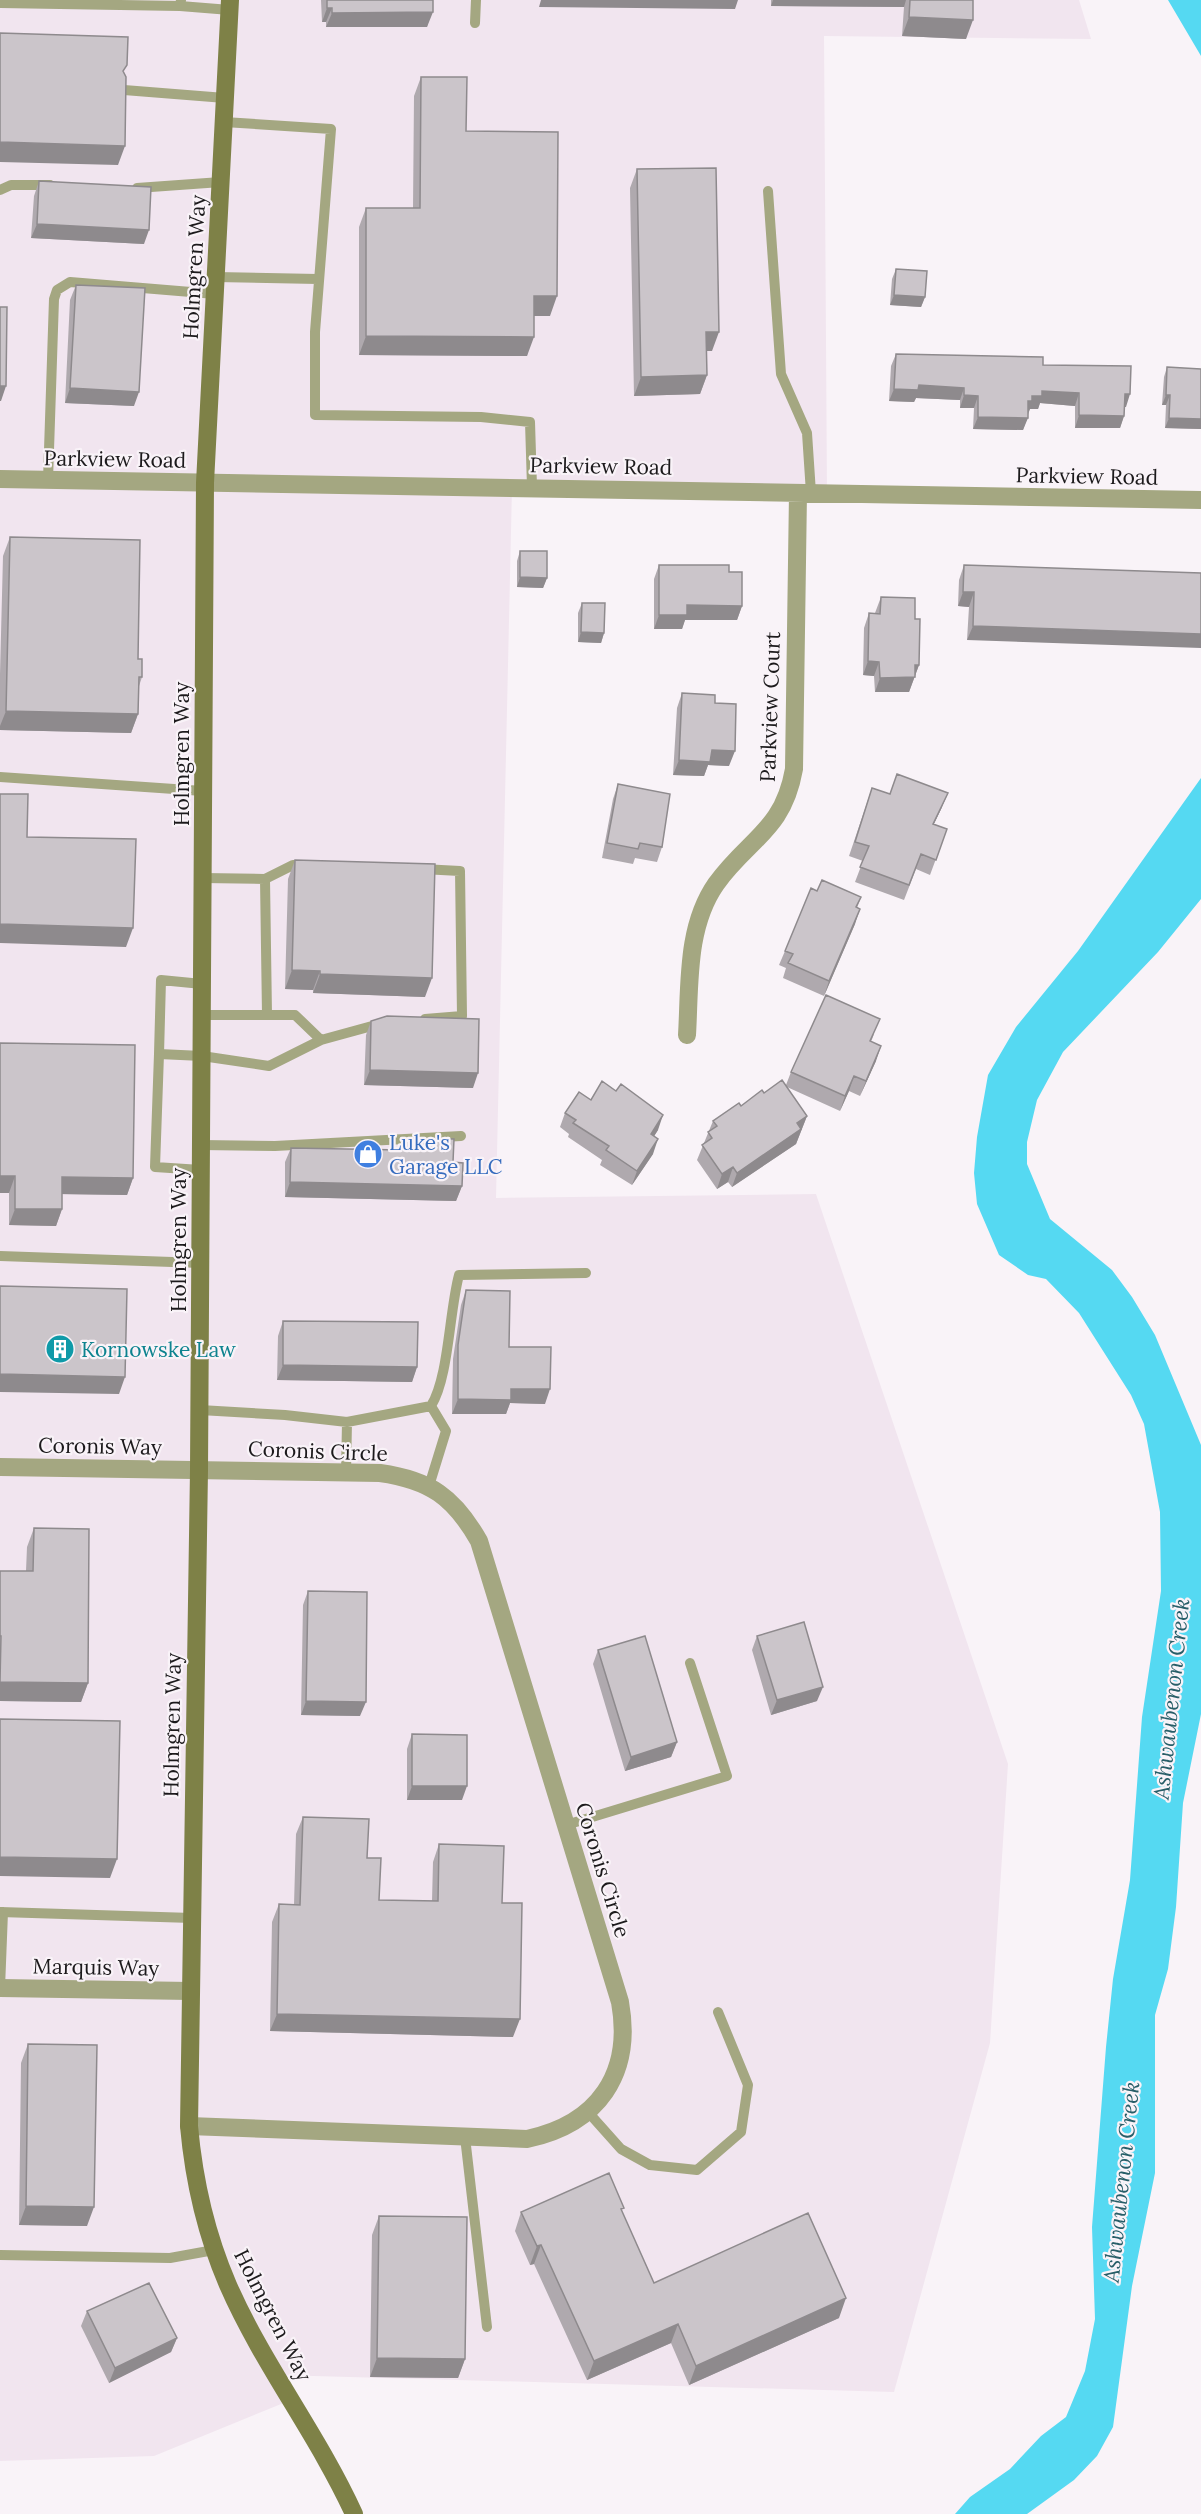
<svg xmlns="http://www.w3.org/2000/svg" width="1201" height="2514" viewBox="0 0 1201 2514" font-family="Lora,serif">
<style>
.built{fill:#f1e5ef}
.water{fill:#55d9f2}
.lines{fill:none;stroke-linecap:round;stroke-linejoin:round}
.lane{stroke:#a4a781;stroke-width:10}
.street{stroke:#a4a781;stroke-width:18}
.secondary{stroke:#7e8147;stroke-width:18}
.wall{fill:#afa9ae}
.shaded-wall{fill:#8e8a8d}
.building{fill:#cbc5ca;stroke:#8e8a8d;stroke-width:1.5}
.labels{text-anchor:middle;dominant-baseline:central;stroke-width:4.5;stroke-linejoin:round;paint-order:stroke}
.street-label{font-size:21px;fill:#1c1a1c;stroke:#f9f3f8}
.shop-label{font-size:21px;fill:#366cbe;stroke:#f9f3f8;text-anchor:start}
.culture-label{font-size:21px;fill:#0d838f;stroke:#f9f3f8;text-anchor:start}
.water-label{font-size:22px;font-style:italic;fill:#275e68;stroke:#f9f3f8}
</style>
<rect width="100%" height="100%" fill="#f9f3f8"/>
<path class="built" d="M 0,0 L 1079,0 L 1091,39 L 824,36 L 827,493 L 512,487 L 496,1198 L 816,1194 L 1008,1764 L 990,2043 L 894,2392 L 278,2375 L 291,2400 L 154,2456 L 0,2461 Z"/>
<path class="water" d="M 1168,0 L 1201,0 L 1201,56 Z
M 1201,778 L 1201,899 L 1158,952 L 1063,1052 L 1037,1100 L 1027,1142 L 1027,1164 L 1050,1219 L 1112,1270 L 1132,1297 L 1155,1335 L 1201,1445 L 1201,1714 L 1183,1803 L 1176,1907 L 1168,1969 L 1155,2015 L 1155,2173 L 1132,2286 L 1113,2427 L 1097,2456 L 1074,2480 L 1027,2514 L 955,2514 L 970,2497 L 1010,2469 L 1041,2436 L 1066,2417 L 1085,2371 L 1095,2319 L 1092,2227 L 1106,2047 L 1113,1979 L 1130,1880 L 1142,1717 L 1161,1591 L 1160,1512 L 1144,1424 L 1131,1395 L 1079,1313 L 1046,1279 L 1028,1275 L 999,1255 L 977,1204 L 974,1173 L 977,1137 L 988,1075 L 1016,1027 L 1078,951 Z"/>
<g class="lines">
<path class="lane" d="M 181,0 L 180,6 L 230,10
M 0,3 L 180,6
M 475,23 L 476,0
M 124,90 L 225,98
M 224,122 L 331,129 L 315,332 L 315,415 L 481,417 L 530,422 L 532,487
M 137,188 L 221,182
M 0,190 L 11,185 L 50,185
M 768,191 L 781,374 L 807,433 L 811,493
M 216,277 L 318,279
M 48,480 L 54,299 L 57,290 L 70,282 L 215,294
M 0,777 L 203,791
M 422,869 L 460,871 L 462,1016 L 425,1019
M 203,878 L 265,879 L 267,1015
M 265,879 L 293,865 L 307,866
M 321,1040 L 383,1023
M 159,1054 L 161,980 L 202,984
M 201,1145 L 275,1146 L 461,1136
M 201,1170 L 155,1167 L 159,1054 L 202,1056 L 269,1066 L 321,1040 L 295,1015 L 202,1015
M 0,1256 L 201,1263
M 200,1410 L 285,1415 L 347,1422 L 431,1406 C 449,1377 449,1312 459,1275 L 586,1273
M 346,1473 L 347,1422
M 429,1486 L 446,1431 L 431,1406
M 566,1825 L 727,1776 L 690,1663
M 0,1912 L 192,1918
M 0,1988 L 3,1912
M 588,2112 L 621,2149 L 650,2165 L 697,2170 L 741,2132 L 748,2085 L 718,2012
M 465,2137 L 487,2327
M 0,2255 L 170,2258 L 214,2250"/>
<path class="street" d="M 0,479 L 1201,500
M 687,1035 C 690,985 686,927 716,884 C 749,838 783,831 794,769 L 798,493
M 0,1467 L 380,1473 C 430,1480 454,1497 479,1541 L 620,2002 C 633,2074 598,2124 527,2139 L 189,2126
M 0,1988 L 190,1991"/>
<path class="secondary" d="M 230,0 L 205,483 L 199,1470 L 189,2126 C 194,2182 206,2234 228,2285 C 263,2365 318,2435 354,2514"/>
</g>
<path class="wall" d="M 321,0 L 433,0 L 427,27 L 326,27 L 326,22 L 322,22 Z
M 771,0 L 973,0 L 966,39 L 902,36 L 904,7 L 771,6 Z
M 421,77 L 466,131 L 550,316 L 534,316 L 527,356 L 359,355 L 359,227 L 366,208 L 413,208 L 414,96 Z
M 637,169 L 712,351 L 706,351 L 707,375 L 700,394 L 634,396 L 630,188 Z
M 39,181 L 144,244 L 31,238 L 34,196 Z
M 896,269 L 925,297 L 921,307 L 890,305 L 892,279 Z
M 76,285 L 134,406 L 65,403 L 70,300 Z
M 896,354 L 1043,365 L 1126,407 L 1125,407 L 1124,416 L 1120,428 L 1075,428 L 1075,406 L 1040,403 L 1038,409 L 1030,409 L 1023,430 L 973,429 L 974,408 L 960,408 L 960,400 L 916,398 L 914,402 L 889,401 L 891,366 Z
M 1167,367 L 1201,369 L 1201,429 L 1165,428 L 1166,405 L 1162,405 L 1164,377 Z
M 10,537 L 138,659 L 142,677 L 139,686 L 138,714 L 131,733 L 0,730 L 0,674 L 3,556 Z
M 520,551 L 547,578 L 543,588 L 517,587 L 517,561 Z
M 659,565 L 729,572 L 742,606 L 737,620 L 685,620 L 682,629 L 654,629 L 654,579 Z
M 964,565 L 1201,573 L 967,640 L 969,607 L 958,606 L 959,580 Z
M 881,597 L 915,619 L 919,665 L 909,692 L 875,692 L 874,676 L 863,675 L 864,628 L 869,613 L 875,613 Z
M 582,603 L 604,633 L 601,643 L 578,642 L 578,613 Z
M 682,693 L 715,703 L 729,766 L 708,765 L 704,776 L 673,775 L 677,708 Z
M 618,784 L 662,847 L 657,862 L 635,858 L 633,864 L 602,858 L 613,799 Z
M 872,788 L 890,794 L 942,807 L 934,824 L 947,829 L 930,875 L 916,869 L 904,900 L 855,882 L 863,861 L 849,856 Z
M 295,860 L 425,997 L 313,993 L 313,990 L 285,989 L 288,879 Z
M 817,891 L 861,897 L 857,908 L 855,924 L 824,996 L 783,978 L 786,968 L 779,965 L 785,951 Z
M 371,1021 L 473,1088 L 364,1085 L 366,1035 Z
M 874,1034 L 871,1042 L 876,1061 L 860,1096 L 849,1091 L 840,1111 L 787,1087 L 807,1116 L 796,1144 L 732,1187 L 728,1182 L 717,1189 L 697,1160 L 713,1121 L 764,1093 L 786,1085 L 791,1072 Z
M 0,1043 L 133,1178 L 127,1195 L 62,1194 L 62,1209 L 56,1226 L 9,1225 L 9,1193 L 0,1193 Z
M 591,1100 L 658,1130 L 654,1136 L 653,1154 L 632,1185 L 600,1165 L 602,1160 L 568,1137 L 569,1134 L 560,1127 L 565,1113 Z
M 403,1138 L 453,1162 L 462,1186 L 456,1201 L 285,1197 L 285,1162 L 291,1148 L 399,1150 Z
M 466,1290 L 509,1347 L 545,1404 L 510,1403 L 506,1414 L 452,1414 L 453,1359 L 461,1305 Z
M 283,1321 L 417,1367 L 412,1382 L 277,1380 L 278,1336 Z
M 34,1528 L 88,1683 L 81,1702 L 0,1701 L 0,1571 L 26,1571 L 27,1547 Z
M 308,1591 L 360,1716 L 301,1715 L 303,1605 Z
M 757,1636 L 817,1701 L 771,1715 L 752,1650 Z
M 598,1650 L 677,1742 L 671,1757 L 625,1771 L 593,1664 Z
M 412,1734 L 462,1800 L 407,1800 L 407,1749 Z
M 303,1817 L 367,1858 L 379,1900 L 432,1901 L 433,1862 L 439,1844 L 513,2037 L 270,2031 L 272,1922 L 279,1904 L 294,1905 L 296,1834 Z
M 28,2044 L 87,2226 L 19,2225 L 21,2063 Z
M 521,2212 L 622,2213 L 654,2283 L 839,2318 L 689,2385 L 671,2343 L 587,2380 L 534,2264 L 530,2265 L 515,2231 Z
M 379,2216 L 465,2359 L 458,2378 L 370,2377 L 372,2235 Z
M 87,2311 L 177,2338 L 171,2352 L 109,2383 L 81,2326 Z"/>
<path class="shaded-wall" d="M 541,0 L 738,0 L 735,9 L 539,7 Z
M 773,0 L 906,0 L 904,7 L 771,6 Z
M 327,8 L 332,8 L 326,22 L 322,22 Z
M 433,12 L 427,27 L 326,27 L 332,13 Z
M 909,17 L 973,20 L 966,39 L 902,36 Z
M 0,142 L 125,146 L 118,165 L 0,162 Z
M 37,224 L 149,230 L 144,244 L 31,238 Z
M 894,295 L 925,297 L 921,307 L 890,305 Z
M 534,296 L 557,296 L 550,316 L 527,316 Z
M 706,332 L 719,332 L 712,351 L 699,351 Z
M 366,336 L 534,337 L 527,356 L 359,355 Z
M 707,375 L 700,394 L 634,396 L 641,377 Z
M 919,385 L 964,388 L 960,400 L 916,398 L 914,402 L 889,401 L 894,389 Z
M 0,386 L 6,386 L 1,401 L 0,401 Z
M 70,388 L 139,392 L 134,406 L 65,403 Z
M 1042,391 L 1079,393 L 1075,406 L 1040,403 L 1038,409 L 1030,409 L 1028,413 L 1028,401 L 1032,396 Z
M 1125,394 L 1130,394 L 1126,407 L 1120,407 Z
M 964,395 L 978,396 L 974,408 L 960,408 Z
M 1166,395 L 1170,395 L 1166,405 L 1162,405 Z
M 1079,415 L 1124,416 L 1120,428 L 1075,428 Z
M 978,417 L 1028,418 L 1023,430 L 973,429 Z
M 1169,418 L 1201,419 L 1201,429 L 1165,428 Z
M 520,577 L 547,578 L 543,588 L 517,587 Z
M 963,592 L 974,592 L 969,607 L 958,606 Z
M 687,605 L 742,606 L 737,620 L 685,620 L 682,629 L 654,629 L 659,615 Z
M 973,626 L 1201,634 L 1201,648 L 967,640 Z
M 581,632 L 604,633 L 601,643 L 578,642 Z
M 868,661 L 879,662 L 874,676 L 863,675 Z
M 915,665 L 919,665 L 909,692 L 875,692 L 880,678 Z
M 6,711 L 138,714 L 131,733 L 0,730 L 0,726 Z
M 712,750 L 735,751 L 729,766 L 708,765 L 704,776 L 673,775 L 679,760 Z
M 948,793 L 942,807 L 927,838 L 933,824 Z
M 860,909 L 855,924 L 824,996 L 829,981 Z
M 0,924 L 133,928 L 126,947 L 0,943 Z
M 292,970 L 320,971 L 313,990 L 285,989 Z
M 320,974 L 432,978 L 425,997 L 313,993 Z
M 881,1046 L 876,1061 L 860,1096 L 866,1081 Z
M 370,1070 L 478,1073 L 473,1088 L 364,1085 Z
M 854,1076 L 849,1091 L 840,1111 L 845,1096 Z
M 663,1115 L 658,1130 L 646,1149 L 651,1134 Z
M 807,1116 L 796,1144 L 732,1187 L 737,1173 L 797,1123 Z
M 658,1139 L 653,1154 L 632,1185 L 637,1171 Z
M 733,1167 L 728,1182 L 717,1189 L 722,1174 Z
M 0,1176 L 15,1176 L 9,1193 L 0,1193 Z
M 62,1177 L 133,1178 L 127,1195 L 56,1194 Z
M 290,1182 L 462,1186 L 456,1201 L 285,1197 Z
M 15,1209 L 62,1209 L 56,1226 L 9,1225 Z
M 283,1365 L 417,1367 L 412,1382 L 277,1380 Z
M 0,1374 L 125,1377 L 119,1394 L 0,1392 Z
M 511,1389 L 550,1389 L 545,1404 L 510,1403 L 506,1414 L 452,1414 L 458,1399 Z
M 0,1682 L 88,1683 L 81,1702 L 0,1701 Z
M 823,1687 L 817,1701 L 771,1715 L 777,1700 Z
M 306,1701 L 366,1702 L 360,1716 L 301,1715 Z
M 677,1742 L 671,1757 L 625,1771 L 631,1757 Z
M 412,1786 L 467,1786 L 462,1800 L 407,1800 Z
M 0,1857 L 117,1859 L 110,1878 L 0,1876 Z
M 277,2014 L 520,2019 L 513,2037 L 270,2031 Z
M 26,2206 L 94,2207 L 87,2226 L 19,2225 Z
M 541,2245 L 534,2264 L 530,2265 L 537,2246 Z
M 846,2298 L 839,2318 L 689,2385 L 696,2366 Z
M 678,2324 L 671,2343 L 587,2380 L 594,2361 Z
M 177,2338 L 171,2352 L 109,2383 L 115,2368 Z
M 377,2358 L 465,2359 L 458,2378 L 370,2377 Z"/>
<path class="building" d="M 327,0 L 433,0 L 433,12 L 332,13 L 332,8 L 327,8 Z
M 910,0 L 973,0 L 973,20 L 909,17 Z
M 0,33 L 128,37 L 127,65 L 123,71 L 126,77 L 125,146 L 0,142 Z
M 421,77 L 467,77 L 466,131 L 558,132 L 557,296 L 534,296 L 534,337 L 366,336 L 366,208 L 420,208 Z
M 716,168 L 719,332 L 706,332 L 707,375 L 641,377 L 637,169 Z
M 39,181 L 151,187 L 149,230 L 37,224 Z
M 896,269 L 927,271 L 925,297 L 894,295 Z
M 76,285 L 145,288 L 139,392 L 70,388 Z
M 0,307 L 7,307 L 6,386 L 0,386 Z
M 896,354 L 1043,357 L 1043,365 L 1131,366 L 1130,394 L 1125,394 L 1124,416 L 1079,415 L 1079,393 L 1042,391 L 1042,396 L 1032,396 L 1032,401 L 1028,401 L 1028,418 L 978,417 L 978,396 L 964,395 L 964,388 L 919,385 L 918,390 L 894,389 Z
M 1167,367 L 1201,369 L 1201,419 L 1169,418 L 1170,395 L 1166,395 Z
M 10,537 L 140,540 L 138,659 L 142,659 L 142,677 L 139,677 L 138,714 L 6,711 Z
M 520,551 L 547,551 L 547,578 L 520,577 Z
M 659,565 L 729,565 L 729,572 L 742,572 L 742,606 L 687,605 L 687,615 L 659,615 Z
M 964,565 L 1201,573 L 1201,634 L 973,626 L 974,592 L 963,592 Z
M 881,597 L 915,598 L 915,619 L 920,619 L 919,665 L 915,665 L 915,677 L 880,678 L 879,662 L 868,661 L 869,613 L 880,614 Z
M 582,603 L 605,603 L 604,633 L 581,632 Z
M 682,693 L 715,695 L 715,703 L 736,704 L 735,751 L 712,750 L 710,762 L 679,760 Z
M 897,774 L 948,793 L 933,824 L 947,829 L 936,860 L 921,854 L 909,885 L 860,867 L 869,846 L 855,842 L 872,788 L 890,794 Z
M 618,784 L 670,794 L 662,847 L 640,843 L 638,849 L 607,843 Z
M 0,794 L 28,794 L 27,837 L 136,839 L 133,928 L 0,924 Z
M 295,860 L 435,864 L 432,978 L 320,974 L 320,971 L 292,970 Z
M 822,880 L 861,897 L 856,907 L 860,909 L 829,981 L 788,963 L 793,954 L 785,951 L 811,888 L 817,891 Z
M 826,995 L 880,1019 L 870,1041 L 881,1046 L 866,1081 L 854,1076 L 845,1096 L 791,1072 Z
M 387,1016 L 479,1019 L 478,1073 L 370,1070 L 371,1021 Z
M 0,1043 L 135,1045 L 133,1178 L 62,1177 L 62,1209 L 15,1209 L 15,1176 L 0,1176 Z
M 782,1080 L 807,1116 L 797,1123 L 801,1129 L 737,1173 L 733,1167 L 722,1174 L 702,1145 L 712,1138 L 708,1132 L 717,1126 L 713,1121 L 739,1103 L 741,1106 L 762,1090 L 764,1093 Z
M 602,1081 L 616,1091 L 621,1084 L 663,1115 L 651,1134 L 658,1139 L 637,1171 L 606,1150 L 609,1146 L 573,1123 L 576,1120 L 565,1113 L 579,1092 L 591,1100 Z
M 403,1138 L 454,1139 L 453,1162 L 463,1163 L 462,1186 L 290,1182 L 291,1148 L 403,1150 Z
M 0,1286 L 127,1289 L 125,1377 L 0,1374 Z
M 466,1290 L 510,1291 L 509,1347 L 551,1347 L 550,1389 L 511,1389 L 511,1400 L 458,1399 L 458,1345 Z
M 283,1321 L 418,1322 L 417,1367 L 283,1365 Z
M 34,1528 L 89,1529 L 88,1683 L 0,1682 L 1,1636 L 0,1636 L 0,1571 L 33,1571 Z
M 308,1591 L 367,1592 L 366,1702 L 306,1701 Z
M 804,1622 L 823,1687 L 777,1700 L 757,1636 Z
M 645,1636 L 677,1742 L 631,1757 L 598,1650 Z
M 0,1719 L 120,1721 L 117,1859 L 0,1857 Z
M 412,1734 L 467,1735 L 467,1786 L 412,1786 Z
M 303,1817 L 369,1819 L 367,1858 L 381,1858 L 379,1900 L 438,1901 L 439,1844 L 504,1846 L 502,1903 L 522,1903 L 520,2019 L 277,2014 L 279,1904 L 300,1905 Z
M 28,2044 L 97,2045 L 94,2207 L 26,2206 Z
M 609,2173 L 624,2208 L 621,2209 L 654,2283 L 808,2213 L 846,2298 L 696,2366 L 678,2324 L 594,2361 L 541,2245 L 537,2246 L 521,2212 Z
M 379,2216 L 467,2217 L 465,2359 L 377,2358 Z
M 149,2283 L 177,2338 L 115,2368 L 87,2311 Z"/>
<defs>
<g id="shop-disc" transform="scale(1.5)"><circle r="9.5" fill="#3f7fe0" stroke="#f9f3f8"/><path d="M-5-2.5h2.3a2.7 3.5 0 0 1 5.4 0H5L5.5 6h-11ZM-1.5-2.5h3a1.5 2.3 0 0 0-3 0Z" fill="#fff"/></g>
<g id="building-disc" transform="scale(1.5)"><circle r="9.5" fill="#0f9aa8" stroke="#f9f3f8"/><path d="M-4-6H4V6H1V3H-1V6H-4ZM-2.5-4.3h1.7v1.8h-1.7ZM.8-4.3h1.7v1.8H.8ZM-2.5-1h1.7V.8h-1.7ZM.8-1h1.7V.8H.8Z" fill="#fff"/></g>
</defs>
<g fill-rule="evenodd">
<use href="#shop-disc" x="368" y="1154"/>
<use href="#building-disc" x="60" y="1349"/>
</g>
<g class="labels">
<g class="street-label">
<text transform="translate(194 267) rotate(-87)">Holmgren Way</text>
<text transform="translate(115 459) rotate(1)">Parkview Road</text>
<text transform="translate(601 466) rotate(1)">Parkview Road</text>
<text transform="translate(1087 476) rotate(1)">Parkview Road</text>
<text transform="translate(770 707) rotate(-88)">Parkview Court</text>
<text transform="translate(181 754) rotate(-90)">Holmgren Way</text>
<text transform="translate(178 1240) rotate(-90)">Holmgren Way</text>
<text transform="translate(100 1446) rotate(1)">Coronis Way</text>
<text transform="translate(318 1451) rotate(2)">Coronis Circle</text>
<text transform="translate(172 1725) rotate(-89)">Holmgren Way</text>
<text transform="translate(603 1870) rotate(73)">Coronis Circle</text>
<text transform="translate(96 1967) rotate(1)">Marquis Way</text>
<text transform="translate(273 2315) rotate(63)">Holmgren Way</text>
</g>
<g class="shop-label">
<text x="389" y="1142">Luke's<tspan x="389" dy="24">Garage LLC</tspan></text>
</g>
<g class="culture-label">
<text x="81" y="1349">Kornowske Law</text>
</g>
<g class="water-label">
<text transform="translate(1171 1699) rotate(-84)">Ashwaubenon Creek</text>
<text transform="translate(1121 2182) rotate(-84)">Ashwaubenon Creek</text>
</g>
</g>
</svg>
